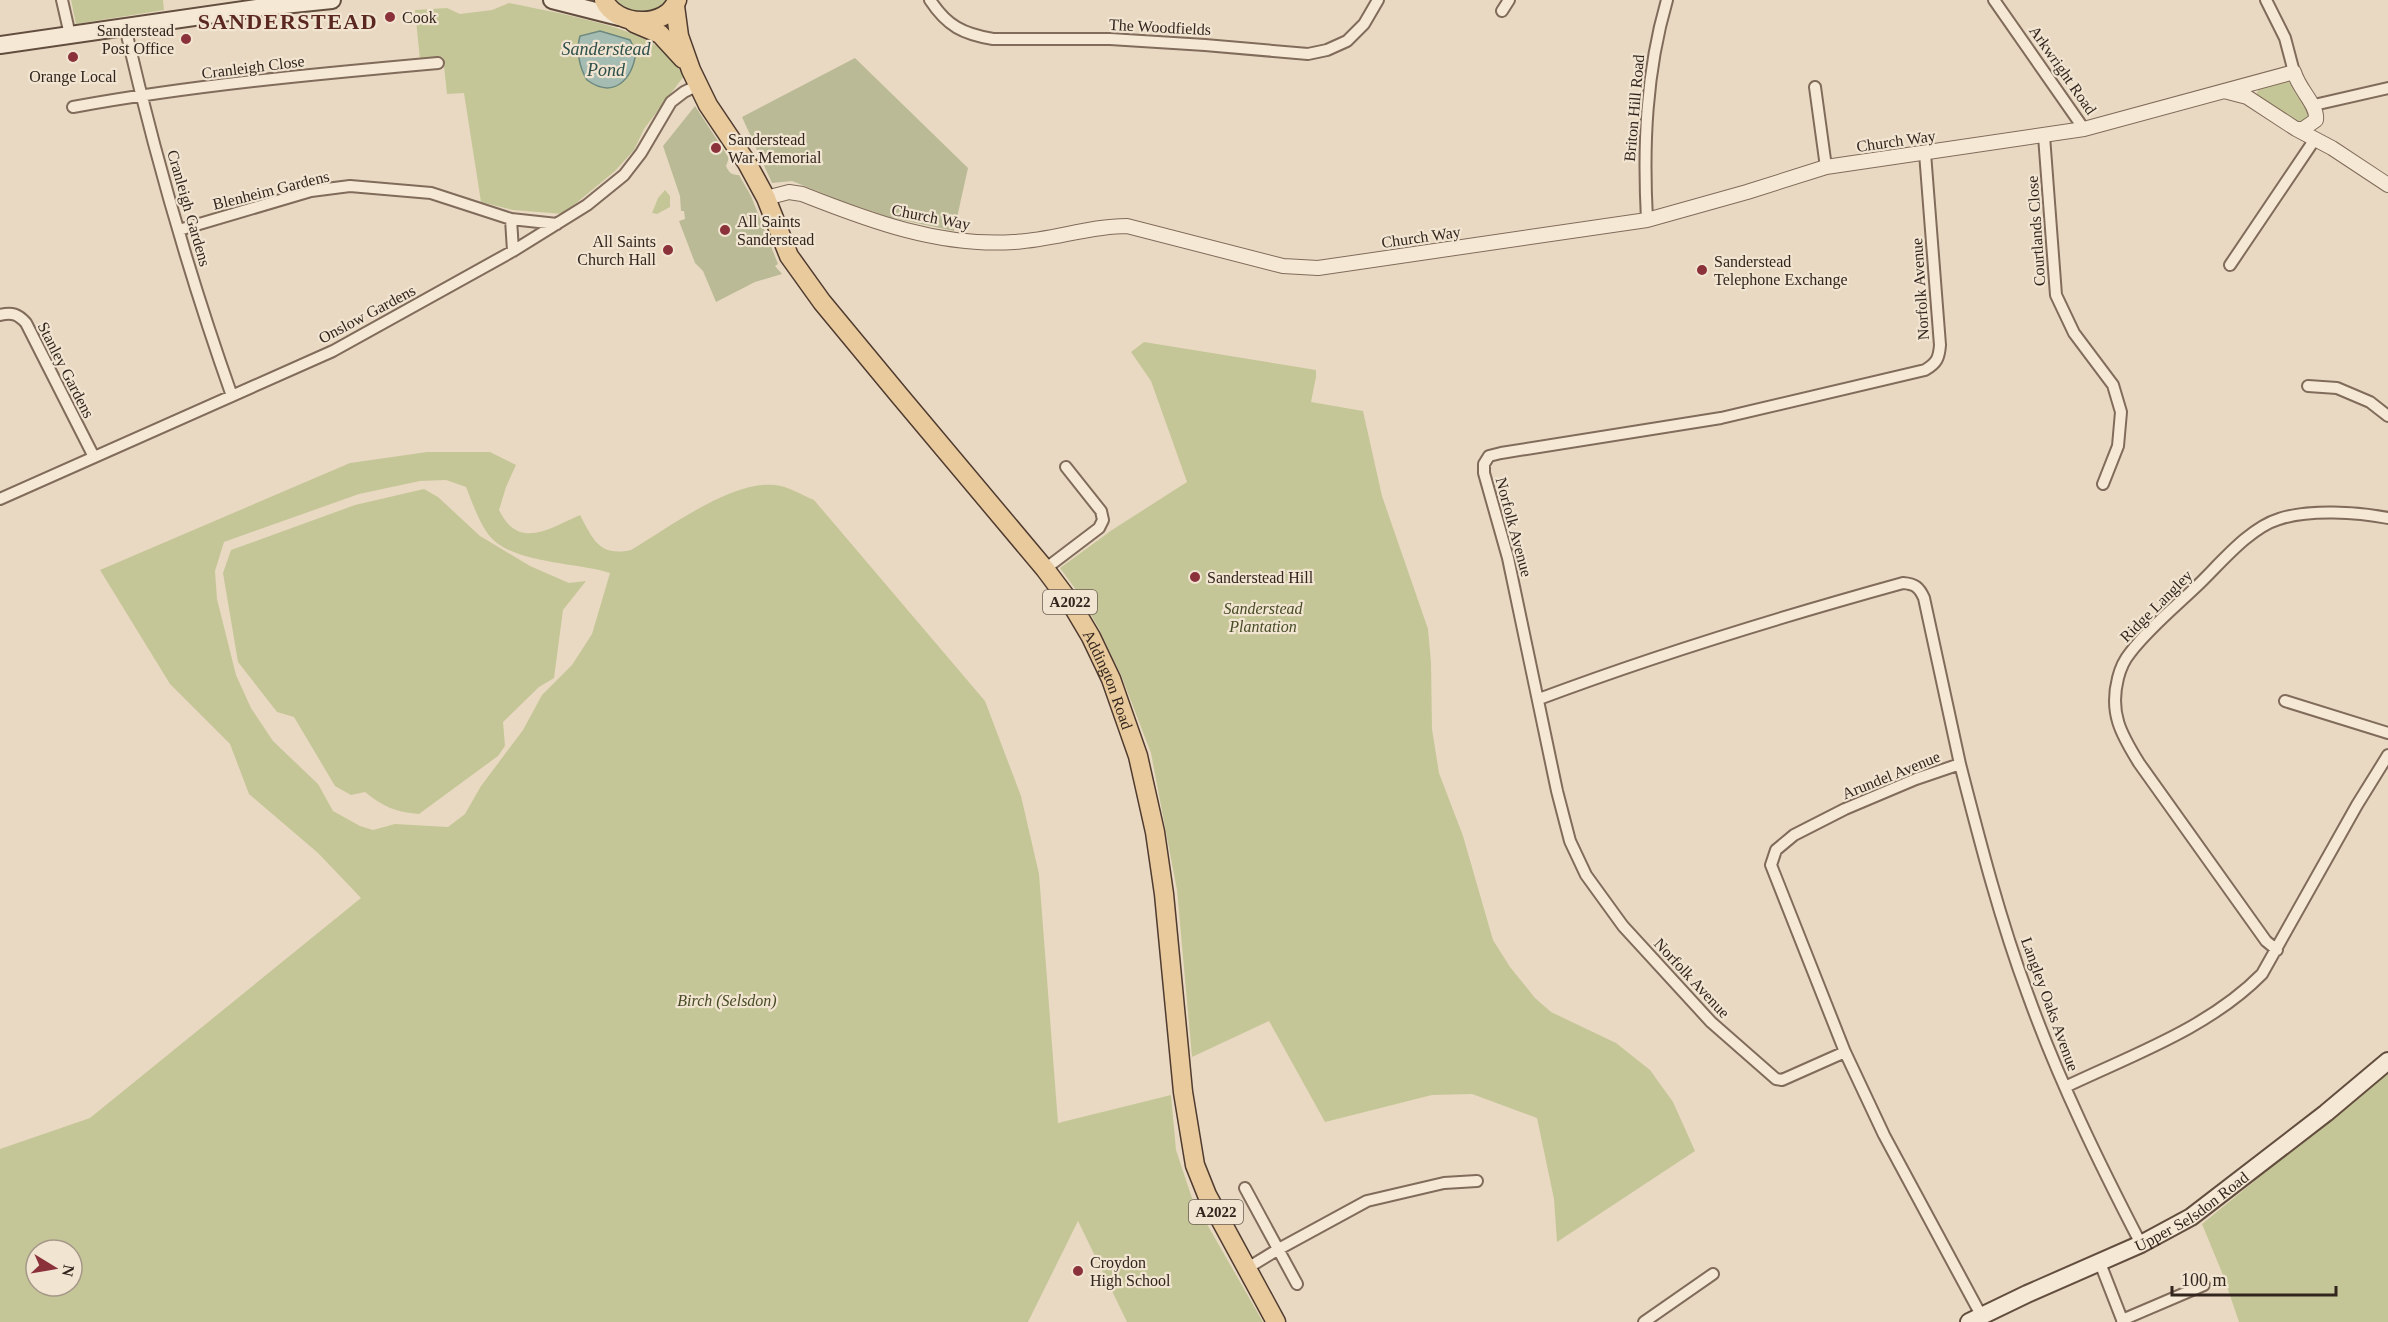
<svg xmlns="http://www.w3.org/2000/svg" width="2388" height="1322" viewBox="0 0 2388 1322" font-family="'Times New Roman',serif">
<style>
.green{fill:#c5c697;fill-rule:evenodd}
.cemetery{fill:#babb96}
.water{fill:#a4bcb2;stroke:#6c897f;stroke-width:1.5}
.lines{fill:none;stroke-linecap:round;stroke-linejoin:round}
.minor-casing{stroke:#816b5b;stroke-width:14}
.tertiary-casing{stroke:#816b5b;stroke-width:16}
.secondary-casing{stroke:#624d3e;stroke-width:20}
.primary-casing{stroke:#4f3b2f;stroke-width:21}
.minor{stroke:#f5e8d4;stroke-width:10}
.tertiary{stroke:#f5e8d4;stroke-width:14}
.secondary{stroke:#f5e8d4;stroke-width:16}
.primary{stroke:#e9ca9c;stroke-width:18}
.poi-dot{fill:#8a313a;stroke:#f1e4d0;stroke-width:2}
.labels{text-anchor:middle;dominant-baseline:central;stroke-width:4.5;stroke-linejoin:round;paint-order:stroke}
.shield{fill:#f1e4d0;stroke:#6b5e53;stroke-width:1.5}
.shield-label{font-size:15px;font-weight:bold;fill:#32251e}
.poi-label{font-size:16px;fill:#32251e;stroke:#f1e4d0;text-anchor:start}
.street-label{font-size:16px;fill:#32251e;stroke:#f1e4d0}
.park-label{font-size:16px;font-style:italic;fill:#474c26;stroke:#f1e4d0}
.water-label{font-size:18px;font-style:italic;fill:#2e504b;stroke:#f1e4d0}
.district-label{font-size:22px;font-weight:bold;letter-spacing:1.5px;fill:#5a2821;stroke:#f1e4d0}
</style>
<rect width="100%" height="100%" fill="#e9d9c2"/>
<path class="green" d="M 71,0 L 163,0 L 164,10 L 76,24 Z
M 616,0 L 666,0 C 653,16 629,19 616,0 Z
M 509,3 C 548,11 630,25 660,48 C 670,56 677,66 684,76 L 644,129 L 634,150 L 615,171 L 563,214 L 513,210 L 481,202 L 464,93 L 447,94 L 443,57 L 420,60 L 415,10 L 447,8 L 460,14 L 492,10 Z
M 2288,80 L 2295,93 L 2314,115 L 2300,126 L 2256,95 L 2259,88 Z
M 665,190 L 670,196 L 670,207 L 657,214 L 652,213 L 658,198 Z
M 1144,342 L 1316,370 L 1316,377 L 1311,402 L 1363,411 L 1382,496 L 1428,629 L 1431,663 L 1432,729 L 1439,773 L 1463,836 L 1493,940 L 1510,967 L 1535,998 L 1551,1012 L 1616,1043 L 1650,1070 L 1673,1102 L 1695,1151 L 1557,1242 L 1554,1199 L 1537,1118 L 1472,1094 L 1432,1095 L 1325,1122 L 1269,1021 L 1192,1057 L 1177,890 L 1151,753 L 1121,675 L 1098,627 L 1079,594 L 1060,568 L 1112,530 L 1187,482 L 1151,381 L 1131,352 Z
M 427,452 L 490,452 L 516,465 L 506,487 L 499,510 C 519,551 550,528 580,515 C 593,539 599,557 631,550 C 668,528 732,480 775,485 C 787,486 802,495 814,500 L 985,701 L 1021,796 L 1039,874 L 1058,1123 L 1171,1095 L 1176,1150 L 1192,1198 L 1263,1322 L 1127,1322 L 1078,1221 L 1028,1322 L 0,1322 L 0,1149 L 90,1118 L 361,898 L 318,853 L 249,794 L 230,744 L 170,684 L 100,570 L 350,463 ZM 446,480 L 466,487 C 472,502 478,520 488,534 C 510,564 576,562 610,573 L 592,634 L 572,665 L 542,695 L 523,730 L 481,786 L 465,814 L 448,827 L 395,824 L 373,830 L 360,826 L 333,811 L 318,784 L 273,741 L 251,708 L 236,675 L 217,599 L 215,571 L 224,542 L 359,494 L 420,481 ZM 36,1250 L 72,1250 L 72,1286 L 36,1286 Z
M 424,489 L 438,497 L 480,536 L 530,566 L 569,583 L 586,581 L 563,610 L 554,678 L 539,687 L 503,722 L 505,746 L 498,756 L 419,814 C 395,812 384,807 365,792 L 351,795 L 335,786 L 294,717 L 277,712 L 238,662 L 223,573 L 231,550 L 355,505 Z
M 2388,1072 L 2388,1322 L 2239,1322 L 2223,1275 L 2202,1224 Z"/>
<path class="cemetery" d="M 855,58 L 968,168 L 954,231 L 892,218 L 844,202 L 792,181 L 772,183 L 742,117 Z
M 695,106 L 729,158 L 726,166 C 729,173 732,175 739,175 L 751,196 L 778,264 L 775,266 L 782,274 L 755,282 L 716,302 L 703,271 L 695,263 L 679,221 L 685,219 L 684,211 L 681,211 L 680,196 L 663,146 Z"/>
<path class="water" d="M 600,31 L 630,40 L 636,52 C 632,81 613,99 587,80 C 579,67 576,50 580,36 Z"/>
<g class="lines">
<g class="minor-casing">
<path id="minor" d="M 62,0 L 70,35
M 930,0 C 947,26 963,34 993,39 L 1110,39 L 1205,45 L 1308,54 L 1327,50 L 1347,41 L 1364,24 L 1378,0
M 1994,0 L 2084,129
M 2266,0 L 2285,38 L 2294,72
M 1502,11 L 1509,0
M 125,27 C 154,152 189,275 232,396
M 1815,87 L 1826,167
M 2314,105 L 2388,88
M 73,107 C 193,85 316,74 438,63
M 2044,136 L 2056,295 L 2074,333 L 2113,385 L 2121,412 L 2118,446 L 2103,484
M 511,219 L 513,251
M 1647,220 C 1643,145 1646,72 1667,0
M 179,230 L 311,191 L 350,186 L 431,193 L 511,219 L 557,224
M 2230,265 L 2315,139
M 0,315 C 12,312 18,314 26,323 L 94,457
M 2308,386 L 2337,388 L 2370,402 L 2388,416
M 0,499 L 333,351 L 513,251 L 587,205 L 624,175 L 641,153 L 671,102 L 684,92 L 698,85
M 1045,569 L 1099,528 L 1103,520 L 1101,511 L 1066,467
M 1539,699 C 1659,654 1780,617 1903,583 C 1915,584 1919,587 1924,598 L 1960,764 L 1916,779 L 1845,809 L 1794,835 L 1776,850 L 1771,865 L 1845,1052 L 1884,1135 L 1981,1315
M 2285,701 L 2388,733
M 1960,764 C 1980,842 2000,920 2028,995 C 2059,1081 2099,1163 2141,1244
M 2277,950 L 2266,941 L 2139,763 C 2121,734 2109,713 2118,678 C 2120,670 2125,659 2130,653 C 2149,628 2175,607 2198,585 C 2220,564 2249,528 2279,519 C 2309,509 2357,512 2388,518
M 1845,1052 L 1782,1080 L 1776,1079 L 1711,1022 L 1623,926 L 1586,875 L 1570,841 L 1557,791 L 1508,558 L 1484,473 L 1484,464 L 1489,456 L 1501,453 L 1721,418 L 1925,370 C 1937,363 1939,358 1940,345 L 1925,153
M 2065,1087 C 2132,1055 2209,1028 2262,974 L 2357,805 L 2388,755
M 1245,1188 L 1297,1284
M 2100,1263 L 2123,1322
M 1246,1269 L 1277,1250 L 1367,1201 L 1444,1183 L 1477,1181
M 2122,1320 L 2204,1285
M 1644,1322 L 1713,1274"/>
</g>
<g class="tertiary-casing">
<path id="tertiary" d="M 2296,129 L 2332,148 L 2388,185
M 766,198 L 789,192 L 802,194 C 870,221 940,247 1014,242 C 1053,240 1089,226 1127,226 L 1283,266 L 1318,268 L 1647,220 L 1747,192 L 1826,167 L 2084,129 L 2294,72 C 2299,90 2318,105 2316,120 L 2303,129 L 2296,129 L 2247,97 L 2224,91"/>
</g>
<g class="secondary-casing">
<g id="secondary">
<path d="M 552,0 L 619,17"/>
<path d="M 0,45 L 264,7 L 332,0"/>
<path id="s1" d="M 1969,1322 L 2027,1294 L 2141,1244 L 2191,1217 L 2326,1113 L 2388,1061"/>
</g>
</g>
<g class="primary-casing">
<g id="primary">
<path d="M 604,0 C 616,27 667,29 677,0"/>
<path id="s2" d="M 675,6 L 679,36 L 691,70 L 708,105 L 747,163 L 766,198 L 789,256 L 822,302 L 899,395 L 1045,569 L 1072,605 L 1091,637 L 1111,679 L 1138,756 L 1155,832 L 1164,894 L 1183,1092 L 1195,1165 L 1207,1195 L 1276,1322"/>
<path d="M 634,23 L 660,34 L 683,59"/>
</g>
</g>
<use href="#minor" class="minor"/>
<use href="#tertiary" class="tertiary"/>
<use href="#secondary" class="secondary"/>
<use href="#primary" class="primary"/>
</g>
<g class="poi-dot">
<circle cx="390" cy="17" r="6"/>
<circle cx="186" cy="39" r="6"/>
<circle cx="73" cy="57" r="6"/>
<circle cx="716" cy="148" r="6"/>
<circle cx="725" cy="230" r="6"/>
<circle cx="668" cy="250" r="6"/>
<circle cx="1702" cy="270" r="6"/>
<circle cx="1195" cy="577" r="6"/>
<circle cx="1078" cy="1271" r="6"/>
</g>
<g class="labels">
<g class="shield">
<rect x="1043" y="590" width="54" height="24" rx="4.5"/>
<rect x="1189" y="1200" width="54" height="24" rx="4.5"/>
</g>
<g class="shield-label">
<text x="1070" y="602">A2022</text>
<text x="1216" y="1212">A2022</text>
</g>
<g class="poi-label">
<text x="402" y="17">Cook</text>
<text x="174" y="30" text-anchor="end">Sanderstead<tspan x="174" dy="18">Post Office</tspan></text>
<text x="73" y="76" text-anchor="middle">Orange Local</text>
<text x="728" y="139">Sanderstead<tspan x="728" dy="18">War Memorial</tspan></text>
<text x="737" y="221">All Saints<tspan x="737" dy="18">Sanderstead</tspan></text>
<text x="656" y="241" text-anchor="end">All Saints<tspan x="656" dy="18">Church Hall</tspan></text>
<text x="1714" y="261">Sanderstead<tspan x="1714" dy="18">Telephone Exchange</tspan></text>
<text x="1207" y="577">Sanderstead Hill</text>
<text x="1090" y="1262">Croydon<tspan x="1090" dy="18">High School</tspan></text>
</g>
<g class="street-label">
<text transform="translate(1160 27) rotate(3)">The Woodfields</text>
<text transform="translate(253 67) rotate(-7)">Cranleigh Close</text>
<text transform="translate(2063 70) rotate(55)">Arkwright Road</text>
<text transform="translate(1634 108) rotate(-85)">Briton Hill Road</text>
<text transform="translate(1896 141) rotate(-8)">Church Way</text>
<text transform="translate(271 190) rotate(-14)">Blenheim Gardens</text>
<text transform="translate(189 208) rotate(74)">Cranleigh Gardens</text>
<text transform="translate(931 217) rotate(11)">Church Way</text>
<text transform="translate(2036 231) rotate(-94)">Courtlands Close</text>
<text transform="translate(1421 237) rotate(-8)">Church Way</text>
<text transform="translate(1920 289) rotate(-94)">Norfolk Avenue</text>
<text transform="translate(367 314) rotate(-28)">Onslow Gardens</text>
<text transform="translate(66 370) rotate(63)">Stanley Gardens</text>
<text transform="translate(1514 527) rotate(75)">Norfolk Avenue</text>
<text transform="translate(2156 606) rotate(-45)">Ridge Langley</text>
<text stroke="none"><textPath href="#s2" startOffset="810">Addington Road</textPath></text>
<text transform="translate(1891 775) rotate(-22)">Arundel Avenue</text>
<text transform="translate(1692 978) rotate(47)">Norfolk Avenue</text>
<text transform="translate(2050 1004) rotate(70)">Langley Oaks Avenue</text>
<text stroke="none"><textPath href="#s1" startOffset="249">Upper Selsdon Road</textPath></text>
</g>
<g class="park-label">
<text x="1263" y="608">Sanderstead<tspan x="1263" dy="18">Plantation</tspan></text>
<text x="727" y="1000">Birch (Selsdon)</text>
</g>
<g class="water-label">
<text x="606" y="49">Sanderstead<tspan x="606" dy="21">Pond</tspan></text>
</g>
<g class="district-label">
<text x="288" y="21">SANDERSTEAD</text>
</g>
</g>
<g transform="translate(54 1268) rotate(101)"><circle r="28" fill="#f1e4d0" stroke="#a59889" stroke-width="1.5"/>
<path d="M0-4.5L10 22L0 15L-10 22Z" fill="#8a313a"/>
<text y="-9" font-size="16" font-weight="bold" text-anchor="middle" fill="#32251e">N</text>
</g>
<path d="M2172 1286v9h164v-9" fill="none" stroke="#32251e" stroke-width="3"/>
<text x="2181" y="1286" font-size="18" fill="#32251e" stroke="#f1e4d0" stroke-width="4.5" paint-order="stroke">100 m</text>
</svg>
